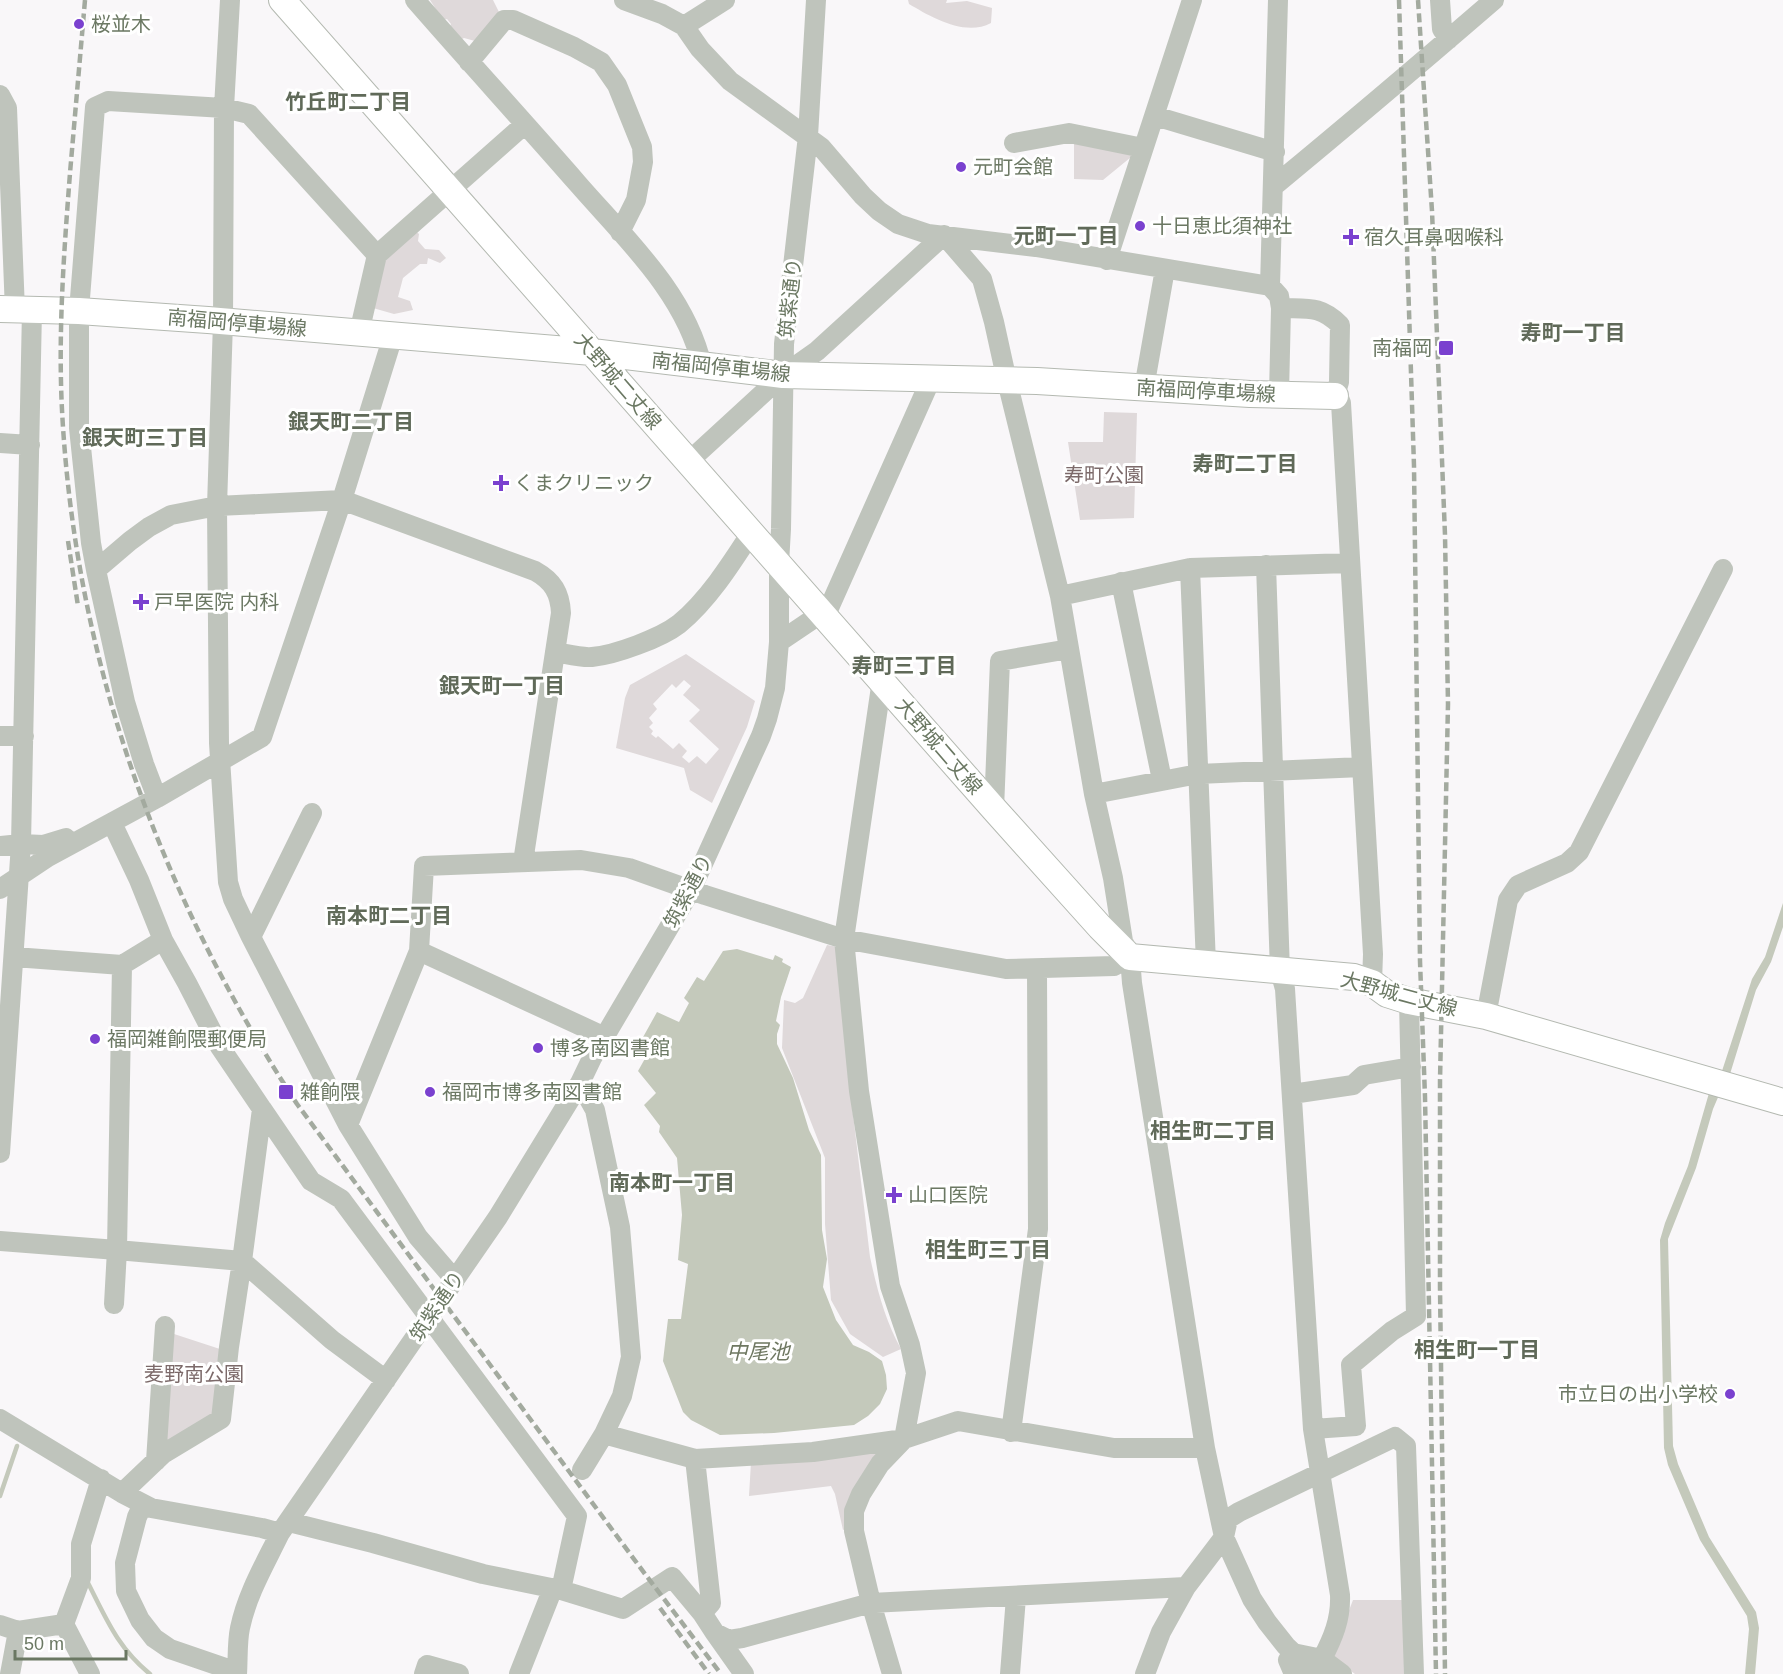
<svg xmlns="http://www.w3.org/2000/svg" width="1783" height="1674" viewBox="0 0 1783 1674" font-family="Helvetica,'Noto Sans JP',sans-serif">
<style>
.green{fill:#dfd9da;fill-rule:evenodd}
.water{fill:#c4c9bb}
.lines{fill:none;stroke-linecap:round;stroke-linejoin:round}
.stream{stroke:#c4c9bb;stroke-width:4.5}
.major-casing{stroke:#b4b9b1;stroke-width:28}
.minor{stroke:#bfc4bc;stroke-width:20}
.major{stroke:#fff;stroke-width:26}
.rail{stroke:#a3aa9f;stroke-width:4.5;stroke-dasharray:9 4.5;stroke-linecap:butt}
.poi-dot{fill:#7a41cf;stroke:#fff;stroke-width:2}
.labels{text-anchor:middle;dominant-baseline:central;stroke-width:6;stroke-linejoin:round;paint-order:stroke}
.poi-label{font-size:20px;fill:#6b7863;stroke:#fff;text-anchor:start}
.street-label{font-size:20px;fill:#6b7863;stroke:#fff}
.park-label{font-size:20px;fill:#7c6a6a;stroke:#fff}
.neighbourhood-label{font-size:21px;font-weight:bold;fill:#606a59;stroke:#fff}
.water-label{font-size:21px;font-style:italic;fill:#6f7862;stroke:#fff}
</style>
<rect width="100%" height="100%" fill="#f9f7f9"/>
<path class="green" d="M 430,0 L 493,0 L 499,12 L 475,41 L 464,38 L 460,40 L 450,26 L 451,24 L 447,19 L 443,20 Z
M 908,0 L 947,0 L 946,3 L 967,1 L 992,8 L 991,23 C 965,37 931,17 909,4 Z
M 1074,139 L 1136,153 L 1103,180 L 1074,179 Z
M 414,229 L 419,234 L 418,241 L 425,249 L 439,250 L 446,258 L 440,263 L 428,258 L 427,264 L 420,264 L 403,278 L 398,297 L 410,301 L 413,310 L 394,314 L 373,308 L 384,252 Z
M 1104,412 L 1137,413 L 1134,518 L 1080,520 L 1068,442 L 1103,442 Z
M 686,654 L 755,701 L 747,727 L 712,803 L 690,790 L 684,768 L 616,748 L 625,698 L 630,685 ZM 684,680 L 691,686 L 683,695 L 700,710 L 689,721 L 719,749 L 706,764 L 697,756 L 689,763 L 682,757 L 687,751 L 679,743 L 673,749 L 658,736 L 656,738 L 651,734 L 653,731 L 649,727 L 653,723 L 649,718 L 657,709 L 653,704 L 672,684 L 676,688 Z
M 827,945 L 838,947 L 850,1089 L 870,1257 C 877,1289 885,1320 901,1349 L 883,1357 L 850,1334 L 831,1300 L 825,1224 L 825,1158 L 782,1048 L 784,1000 L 795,1003 L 803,998 Z
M 171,1333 L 223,1350 L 215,1415 L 163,1446 Z
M 888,1445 L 848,1528 L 843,1530 L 835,1494 L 831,1486 L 749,1496 L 751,1462 Z
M 1353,1600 L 1404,1600 L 1406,1674 L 1355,1674 L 1331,1657 Z"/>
<path class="water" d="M 1783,903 L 1783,927 L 1771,962 L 1756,990 L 1730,1074 L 1722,1071 L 1752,979 L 1765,957 Z
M 737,949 L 773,960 L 775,955 L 783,959 L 782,962 L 791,967 L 781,997 L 776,1021 L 780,1025 L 777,1034 L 777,1044 L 793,1078 L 809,1130 L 821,1155 L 822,1230 L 827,1259 L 823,1287 L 836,1320 L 853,1345 L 869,1352 L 882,1361 L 886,1375 L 887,1389 L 880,1404 L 868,1416 L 854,1425 L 774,1433 L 720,1435 L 691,1420 L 683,1412 L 663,1361 L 668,1319 L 681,1319 L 688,1264 L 678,1260 L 682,1215 L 677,1158 L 659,1132 L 660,1126 L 644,1105 L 656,1093 L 638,1071 L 647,1055 L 637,1048 L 657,1012 L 679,1022 L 689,1003 L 684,998 L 697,977 L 704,981 L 723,951 Z
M 1709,1093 L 1719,1095 L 1713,1109 L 1696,1168 L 1668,1239 L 1673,1446 L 1678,1464 L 1709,1537 L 1756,1612 L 1759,1628 L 1755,1674 L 1745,1674 L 1749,1629 L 1747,1616 L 1700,1540 L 1668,1465 L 1664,1448 L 1660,1240 L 1665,1223 L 1688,1166 Z"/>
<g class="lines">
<path class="stream" d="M 0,1496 L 17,1446
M 87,1581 C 106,1618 117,1647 150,1674"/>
<g class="major-casing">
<path id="major" d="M 282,0 L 994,809 L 1100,927 L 1130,957 L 1354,977 L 1372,983 L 1387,994 L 1409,1001 L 1486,1016 L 1783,1102
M 0,309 L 79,311 L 208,320 L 592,352 L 783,375 L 1037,381 L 1250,394 L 1335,396"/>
</g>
<path class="minor" d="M 230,0 L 224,108 L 223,322 L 217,506 L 219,743 L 228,882 L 233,899 L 251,937 L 348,1125 L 418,1237 L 455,1280
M 415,0 C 469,62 524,122 578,184 C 625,238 686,294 702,366
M 624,0 L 662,14 L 684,26 L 700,49 L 730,81 L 821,147 L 863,196 L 879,211 L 898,224 L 928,234 L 1036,247 L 1270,286 L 1279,296 L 1281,308 L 1279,394
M 1440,0 L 1442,29 L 1449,39
M 684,26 L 725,0
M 469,62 L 504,20 L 513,20 L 574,47 L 601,62 L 617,85 L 642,147 L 643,162 L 636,200 L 620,232
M 0,95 L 7,108 L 15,311
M 1155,116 L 1275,152
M 1014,143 L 1069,133 L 1143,148
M 1274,186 C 1348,125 1421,63 1494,0
M 944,235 L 982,279 L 994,322 L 1007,381 L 1060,596 L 1094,794 L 1113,878 L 1123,941 L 1130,957 L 1132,983 L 1205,1448 L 1224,1537 L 1252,1599 L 1267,1622 L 1286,1646 L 1316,1674
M 1107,260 L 1192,0
M 1270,286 L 1278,0
M 1281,308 C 1307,309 1320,305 1340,325 L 1339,382 L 1335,396 L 1339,398 L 1341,403 L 1373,954 L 1372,983
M 359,333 L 377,255 L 525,124
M 1144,388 L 1165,269
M 0,443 L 30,445
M 688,462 L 783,375 L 817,351 L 944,235
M 1266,565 L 1280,971 L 1285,989 L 1313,1429 L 1340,1595 C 1341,1619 1333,1638 1322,1659
M 1190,568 L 1206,964
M 96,570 L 130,541 L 149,527 L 171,515 L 217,506 L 342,500 L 535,571 C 553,581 560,593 561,613 L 523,862
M 1121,582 L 1162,780
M 1060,596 L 1190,568 L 1349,563
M 825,617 L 931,379
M 779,642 L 822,613
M 555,652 C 567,654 581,658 592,657 C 615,655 661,638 679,624 C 708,600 731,564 751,533
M 882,680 L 844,939 L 859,1091 L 890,1286 L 910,1345 L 916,1373 L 904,1439 L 880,1464 L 861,1494 L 854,1511 L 854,1531 L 871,1603 L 892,1674
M 0,736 L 24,736
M 1094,794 L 1198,774 L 1362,767
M 157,798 L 144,764 L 125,702 L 96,570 L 91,543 L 79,428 L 79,311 L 95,107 L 108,101 L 224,108 L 249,114 L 377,255
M 994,809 L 1000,661 L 1069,649
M 112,823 L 139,880 L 163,940 L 187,983 L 220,1047 L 262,1109 L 242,1261 L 117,1250 L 114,1304
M 0,846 L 21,844 L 43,845 L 66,838
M 0,889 L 48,857 L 157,798 L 262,737 L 342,500 L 393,336
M 251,937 L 312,813
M 419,951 L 424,866 L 581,860 L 629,868 L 705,895 L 844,939 L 1006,969 L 1114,966 L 1130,957
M 14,957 L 122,965 L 163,940
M 1486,1016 L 1508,900 L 1518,885 L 1567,863 L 1579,852 L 1723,569
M 580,1083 L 595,1110 L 620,1227 L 631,1357 L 622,1396 L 604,1434 L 582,1470
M 1292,1094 L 1353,1085 L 1364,1075 L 1411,1067
M 262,1109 L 311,1181 L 341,1199 L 577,1516 L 561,1590
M 348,1125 L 419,951 L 605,1037
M 0,1153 L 21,844 L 32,310
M 0,1241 L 117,1250 L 122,965
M 242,1261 L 332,1340 L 386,1380
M 0,1419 L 122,1493 L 151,1508 L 262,1528 L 280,1533
M 1313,1429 L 1356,1426 L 1351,1365 L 1392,1331 L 1416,1316 L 1409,1001
M 1011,1432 L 1038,1229 L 1037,969
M 604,1434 L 695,1459 L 813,1452 L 904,1439 L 958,1421 L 1114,1448 L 1205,1448
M 695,1459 L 711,1603 L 702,1613
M 156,1461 L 165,1326
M 122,1493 L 163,1454 L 221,1419 L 229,1347 L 242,1261
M 143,1504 L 137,1517 L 125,1563 L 126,1591 L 140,1620 L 154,1638 L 170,1649 L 237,1672
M 289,1522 L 373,1543 L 483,1574 L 561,1590 L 623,1609 L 672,1577 L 702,1613 L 715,1633 L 729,1640 L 742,1638 L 871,1603 L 1186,1587
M 0,1625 L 18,1631 L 64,1624
M 715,1633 L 744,1674
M 10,1674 L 18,1631
M 90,1674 L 64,1624 L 81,1578 L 81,1544 L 101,1479
M 237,1674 C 238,1659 237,1642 240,1628 C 247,1594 265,1564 280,1533 L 498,1217 L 580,1083 L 592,1058 L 691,890 L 761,736 L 767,719 L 775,688 L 779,642 L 779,564 L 781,529 L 784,344 L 808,136 L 816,0
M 424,1674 L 427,1665 L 459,1674
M 519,1674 L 553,1588
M 1010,1674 L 1016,1597
M 1145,1674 L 1161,1632 L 1186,1587 L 1224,1537 L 1228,1519 L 1239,1512 L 1395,1437 L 1406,1446 L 1414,1674
M 1294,1674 L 1288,1660 L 1293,1653 L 1322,1659 L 1342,1674"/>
<use href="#major" class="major"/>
<path class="rail" d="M 85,0 C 80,58 75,115 70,173 C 64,252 58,331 62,410 C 75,661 160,895 297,1104 L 645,1574 L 721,1674
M 1399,0 L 1414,466 L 1420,961 L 1425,1097 L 1436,1674
M 1418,0 L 1432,211 L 1445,535 L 1448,704 L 1440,1081 L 1440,1287 L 1445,1674
M 68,541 L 78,606
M 660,1608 L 709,1674"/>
</g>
<g class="poi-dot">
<circle cx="79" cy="24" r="6"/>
<circle cx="961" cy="167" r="6"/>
<circle cx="1140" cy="226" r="6"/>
<path d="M1348 228h6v6h6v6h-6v6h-6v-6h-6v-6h6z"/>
<rect x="1438" y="340" width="16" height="16" rx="3"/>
<path d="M498 474h6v6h6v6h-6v6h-6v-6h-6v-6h6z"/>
<path d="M138 593h6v6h6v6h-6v6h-6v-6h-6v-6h6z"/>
<circle cx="95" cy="1039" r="6"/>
<circle cx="538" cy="1048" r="6"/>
<rect x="278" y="1084" width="16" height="16" rx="3"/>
<circle cx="430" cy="1092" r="6"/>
<path d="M891 1186h6v6h6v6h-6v6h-6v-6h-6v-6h6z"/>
<circle cx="1730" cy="1394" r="6"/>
</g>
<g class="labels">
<g class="poi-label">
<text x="91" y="24">桜並木</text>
<text x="973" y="167">元町会館</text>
<text x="1152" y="226">十日恵比須神社</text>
<text x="1364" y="237">宿久耳鼻咽喉科</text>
<text x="1432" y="348" text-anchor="end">南福岡</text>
<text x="514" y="483">くまクリニック</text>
<text x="154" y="602">戸早医院 内科</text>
<text x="107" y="1039">福岡雑餉隈郵便局</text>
<text x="550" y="1048">博多南図書館</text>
<text x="300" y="1092">雑餉隈</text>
<text x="442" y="1092">福岡市博多南図書館</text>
<text x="908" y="1195">山口医院</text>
<text x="1718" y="1394" text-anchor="end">市立日の出小学校</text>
</g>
<g class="street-label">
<text transform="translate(790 298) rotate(-84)">筑紫通り</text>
<text transform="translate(237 323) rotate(5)">南福岡停車場線</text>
<text transform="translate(721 367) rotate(6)">南福岡停車場線</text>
<text transform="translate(618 381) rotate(49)">大野城二丈線</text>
<text transform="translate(1206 391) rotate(3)">南福岡停車場線</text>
<text transform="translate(939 746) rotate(49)">大野城二丈線</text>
<text transform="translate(688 891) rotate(-62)">筑紫通り</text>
<text transform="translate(1399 994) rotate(15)">大野城二丈線</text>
<text transform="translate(437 1306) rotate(-56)">筑紫通り</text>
</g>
<g class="park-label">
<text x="1104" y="475">寿町公園</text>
<text x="194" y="1374">麦野南公園</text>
</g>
<g class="neighbourhood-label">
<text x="348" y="101">竹丘町二丁目</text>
<text x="1066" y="235">元町一丁目</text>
<text x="1573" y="332">寿町一丁目</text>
<text x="351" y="421">銀天町二丁目</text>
<text x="145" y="437">銀天町三丁目</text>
<text x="1245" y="463">寿町二丁目</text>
<text x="904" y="665">寿町三丁目</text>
<text x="502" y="685">銀天町一丁目</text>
<text x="389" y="915">南本町二丁目</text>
<text x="1213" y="1130">相生町二丁目</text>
<text x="672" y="1182">南本町一丁目</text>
<text x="988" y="1249">相生町三丁目</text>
<text x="1477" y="1349">相生町一丁目</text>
</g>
<g class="water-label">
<text x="758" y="1351">中尾池</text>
</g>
</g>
<path d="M15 1650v9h111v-9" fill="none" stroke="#6b7863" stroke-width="3"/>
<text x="24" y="1650" font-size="18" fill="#6b7863" stroke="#ffffff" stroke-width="4.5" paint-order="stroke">50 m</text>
</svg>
